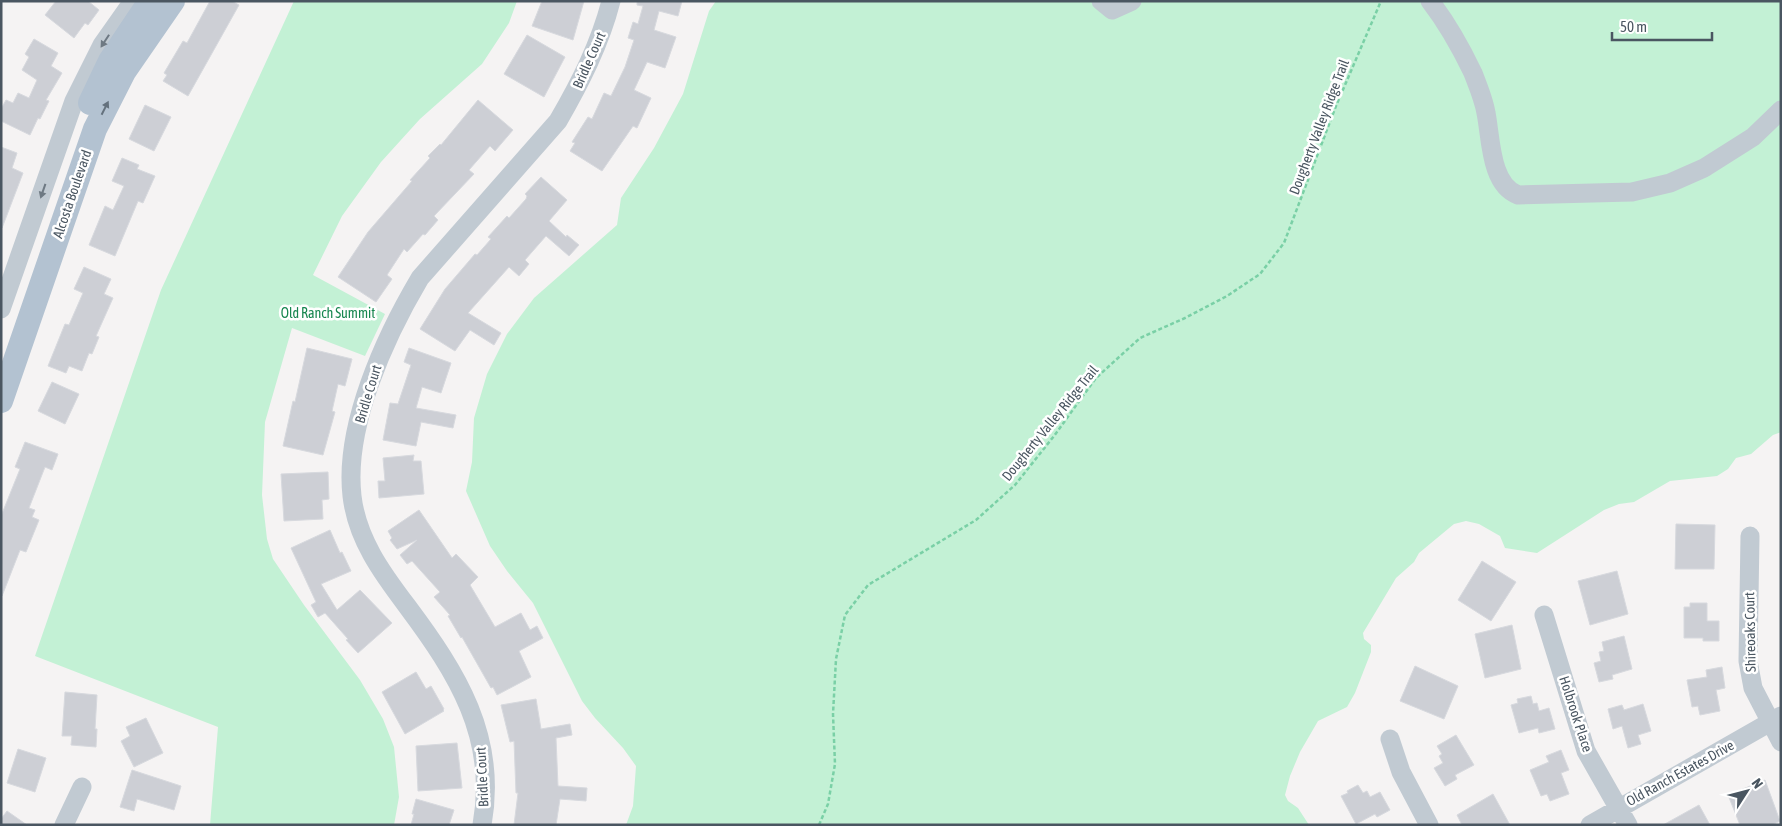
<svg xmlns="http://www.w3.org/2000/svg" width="1782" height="826" viewBox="0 0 1782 826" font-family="'Asap Condensed',sans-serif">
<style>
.green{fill:#c3f1d5}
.building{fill:#cdcfd5;stroke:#d7d9de}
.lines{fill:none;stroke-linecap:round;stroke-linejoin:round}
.path{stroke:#7ad0a6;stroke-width:2.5;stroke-dasharray:4 2.5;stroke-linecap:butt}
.minor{stroke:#c1cad2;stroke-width:19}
.major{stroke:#b3c2d1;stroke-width:24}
.oneway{fill:#6e7983}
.oneway2{fill:#64717d}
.labels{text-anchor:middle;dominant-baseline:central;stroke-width:5;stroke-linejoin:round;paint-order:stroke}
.street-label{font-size:14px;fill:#4a5661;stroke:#fff}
.park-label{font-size:14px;fill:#17864f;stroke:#fff}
</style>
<rect width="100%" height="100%" fill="#f5f3f3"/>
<path class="green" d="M 294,1 L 517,1 L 509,23 L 482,64 L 420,119 L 381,162 L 342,216 L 313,275 L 385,314 L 365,356 L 292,328 L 265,422 L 262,495 L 267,539 L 273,559 L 304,605 L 360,680 L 383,719 L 394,747 L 399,797 L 394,825 L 210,825 L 218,727 L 35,656 L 161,290 Z
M 716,1 L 1781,1 L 1781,432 L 1773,435 L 1751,454 L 1736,458 L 1728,469 L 1717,476 L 1670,481 L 1634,502 L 1619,504 L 1604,510 L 1537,553 L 1505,548 L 1500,536 L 1479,524 L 1466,521 L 1454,524 L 1419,553 L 1414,562 L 1396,578 L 1363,633 L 1364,639 L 1371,645 L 1371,652 L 1355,693 L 1347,707 L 1318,721 L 1300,752 L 1290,776 L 1285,795 L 1288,801 L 1298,808 L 1309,825 L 626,825 L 633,806 L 636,766 L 623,748 L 595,718 L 582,701 L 533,603 L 507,571 L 490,546 L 466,491 L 472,462 L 474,418 L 487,374 L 507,334 L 534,298 L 617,225 L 621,198 L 654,148 L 683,94 L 709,11 Z"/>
<path class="building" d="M 56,1 L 88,1 L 99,10 L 88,25 L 85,23 L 74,38 L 45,15 Z
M 210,1 L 232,1 L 239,5 L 188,96 L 163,81 L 167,75 L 164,73 L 183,41 L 187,43 Z
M 542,1 L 584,1 L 573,40 L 532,26 Z
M 637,1 L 682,1 L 678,16 L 659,11 L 654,30 L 676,37 L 665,68 L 647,62 L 634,90 L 651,98 L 637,128 L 633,126 L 602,171 L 570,151 L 575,143 L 572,142 L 588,117 L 592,119 L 604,93 L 611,96 L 625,67 L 634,40 L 628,38 L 633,22 L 638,24 L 643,6 L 637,5 Z
M 527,35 L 565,57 L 544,97 L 504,74 Z
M 34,39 L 58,53 L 51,66 L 62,73 L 46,100 L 49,101 L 40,119 L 38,118 L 30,135 L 1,121 L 1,109 L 6,100 L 13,103 L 18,93 L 29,98 L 37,80 L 22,70 L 29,57 L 25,54 Z
M 478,100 L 513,130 L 495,151 L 490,146 L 469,170 L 474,174 L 434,216 L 438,220 L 425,235 L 423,234 L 407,252 L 404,249 L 387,275 L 392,279 L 376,302 L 338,277 L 368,232 L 412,181 L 410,180 L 430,158 L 428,156 L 440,144 L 441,145 Z
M 145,105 L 171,117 L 154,151 L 129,139 Z
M 1,147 L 17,153 L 12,168 L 23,173 L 2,228 Z
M 122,158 L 139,165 L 137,169 L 155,176 L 143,203 L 138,201 L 115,256 L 89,245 L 105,206 L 113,210 L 124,186 L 112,181 Z
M 541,177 L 567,200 L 549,221 L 566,237 L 567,235 L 579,245 L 569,256 L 546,236 L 525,260 L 529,264 L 519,276 L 509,267 L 468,313 L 501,333 L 494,345 L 470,330 L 455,351 L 420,329 L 445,289 L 475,254 L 477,255 L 491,239 L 488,237 L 507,216 L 509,218 L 526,199 L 527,196 L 525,194 Z
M 84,267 L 111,279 L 104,294 L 113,298 L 96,336 L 99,337 L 92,354 L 89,353 L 82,371 L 69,366 L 66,373 L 48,366 L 65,324 L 69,325 L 83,293 L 74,289 Z
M 307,348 L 352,359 L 345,386 L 338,384 L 332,411 L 335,412 L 323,455 L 283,446 L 293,401 L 295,402 Z
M 409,348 L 451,363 L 441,393 L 422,387 L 416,408 L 456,415 L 453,428 L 421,422 L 416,446 L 383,440 L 390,403 L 398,404 L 411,365 L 404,362 Z
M 52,382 L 79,394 L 65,424 L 38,411 Z
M 25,442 L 58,454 L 52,470 L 45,467 L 29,508 L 35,510 L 32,517 L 39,520 L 26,552 L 20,550 L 2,596 L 1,516 L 20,469 L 15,467 Z
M 414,455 L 413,461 L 421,461 L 424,494 L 379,498 L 378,481 L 385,481 L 383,458 Z
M 328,472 L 329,499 L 322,500 L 323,519 L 284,521 L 281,474 Z
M 419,510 L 452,558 L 456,554 L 478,577 L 470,585 L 495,627 L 521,613 L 530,630 L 537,626 L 543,638 L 519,651 L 531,677 L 497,695 L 493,687 L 491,688 L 462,637 L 461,638 L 448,616 L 450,615 L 434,597 L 440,592 L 412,561 L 407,564 L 400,555 L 417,540 L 397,549 L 390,540 L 392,538 L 388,531 Z
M 1676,524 L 1715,525 L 1714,569 L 1675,569 Z
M 330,530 L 340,553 L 342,552 L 351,571 L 321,584 L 337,610 L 360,590 L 392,623 L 358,653 L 346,640 L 348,639 L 325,613 L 318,617 L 311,605 L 316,602 L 291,548 Z
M 1482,561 L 1516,582 L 1491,621 L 1458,600 Z
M 1617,571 L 1628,614 L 1590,625 L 1578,581 Z
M 1690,603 L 1707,603 L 1707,621 L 1719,621 L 1719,641 L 1703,641 L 1703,638 L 1684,638 L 1684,607 L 1690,607 Z
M 1512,625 L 1521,669 L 1485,678 L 1475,634 Z
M 1624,636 L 1632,669 L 1612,675 L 1613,679 L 1599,682 L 1594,663 L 1601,661 L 1599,652 L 1604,651 L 1602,642 Z
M 1415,666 L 1458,686 L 1444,719 L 1400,701 Z
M 1722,667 L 1725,688 L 1716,690 L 1720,711 L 1700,715 L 1698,706 L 1692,707 L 1687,680 L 1707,677 L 1706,670 Z
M 416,672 L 426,689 L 431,686 L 444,709 L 443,710 L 444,711 L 405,734 L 382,692 Z
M 65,692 L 97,695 L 95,729 L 97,729 L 96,747 L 71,745 L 72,736 L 62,736 Z
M 1531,696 L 1533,704 L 1537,703 L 1539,711 L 1549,708 L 1555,729 L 1539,733 L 1538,728 L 1519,733 L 1511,705 L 1518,703 L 1517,699 Z
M 536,699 L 541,729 L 570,724 L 572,735 L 556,738 L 558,786 L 587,788 L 586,801 L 560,799 L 556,825 L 514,825 L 518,793 L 516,793 L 514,741 L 510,742 L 501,705 Z
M 1643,704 L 1651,731 L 1638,735 L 1641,744 L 1628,748 L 1622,726 L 1613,729 L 1608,709 L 1622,705 L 1624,710 Z
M 146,718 L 163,753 L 134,767 L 121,741 L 130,736 L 126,727 Z
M 1456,735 L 1474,765 L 1455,775 L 1457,779 L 1445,786 L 1434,768 L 1443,763 L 1439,756 L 1442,754 L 1437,746 Z
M 457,743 L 462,788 L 418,791 L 416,746 Z
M 18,749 L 46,758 L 35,792 L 7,783 Z
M 1561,750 L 1569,770 L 1561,773 L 1569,794 L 1550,801 L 1547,794 L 1541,796 L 1530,770 L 1549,762 L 1546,756 Z
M 132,770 L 181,786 L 174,810 L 137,799 L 134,811 L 120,807 Z
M 1765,780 L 1780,821 L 1772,825 L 1740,825 L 1728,795 Z
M 1358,785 L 1363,793 L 1367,791 L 1370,797 L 1380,792 L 1390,810 L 1377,817 L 1375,814 L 1356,824 L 1341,796 L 1348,793 L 1347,791 Z
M 1493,794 L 1510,825 L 1462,825 L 1457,815 Z
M 416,799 L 454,810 L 449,825 L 411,825 L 414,814 L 412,814 Z
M 1699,805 L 1710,825 L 1663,825 Z
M 7,811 L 27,825 L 1,825 L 1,819 Z"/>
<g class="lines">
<path class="path" d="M 819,825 L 828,804 L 835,764 L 833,714 L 836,659 L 845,615 L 868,585 L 976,520 L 1015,485 L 1054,436 L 1096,378 L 1140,338 L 1185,318 L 1227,296 L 1260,274 L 1284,243 L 1336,106 L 1381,1"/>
<path class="minor" d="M 1101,1 L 1112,10 L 1132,1
M 1430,1 C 1447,23 1461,48 1473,73 C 1478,86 1484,100 1486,113 C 1491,137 1490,185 1518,195 L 1632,192 L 1670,183 L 1704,168 L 1753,137 L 1781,110
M 1,309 L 74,101 L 102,45 L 133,1
M 1750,536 L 1748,661 L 1753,688 L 1781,742
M 1544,615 L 1586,751 L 1628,825
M 1390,739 L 1401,772 L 1429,825
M 64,825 L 82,787
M 482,825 C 498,737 457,673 407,606 C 382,573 357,539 352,496 C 344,426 385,337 420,278 L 558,121 C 580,83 600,44 611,1
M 1590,825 L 1781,716"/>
<path class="major" d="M 90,103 L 110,61 L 150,1
M 1,401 L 95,129 L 124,72 L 173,1"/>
</g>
<defs><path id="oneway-solid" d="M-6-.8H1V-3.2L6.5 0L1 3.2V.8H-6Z" transform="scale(1.25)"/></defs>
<g class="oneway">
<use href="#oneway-solid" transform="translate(105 41) rotate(123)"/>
<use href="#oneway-solid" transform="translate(43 191) rotate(109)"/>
</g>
<use class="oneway2" href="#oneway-solid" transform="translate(105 108) rotate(-63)"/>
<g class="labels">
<g class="street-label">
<text transform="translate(589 60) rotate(-66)">Bridle Court</text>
<text transform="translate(1319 127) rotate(-69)">Dougherty Valley Ridge Trail</text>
<text transform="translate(72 194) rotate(-71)">Alcosta Boulevard</text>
<text transform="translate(368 394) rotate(-73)">Bridle Court</text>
<text transform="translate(1050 423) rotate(-51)">Dougherty Valley Ridge Trail</text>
<text transform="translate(1750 632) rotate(-91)">Shireoaks Court</text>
<text transform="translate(1576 714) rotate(72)">Holbrook Place</text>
<text transform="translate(1680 773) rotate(-29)">Old Ranch Estates Drive</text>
<text transform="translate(482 777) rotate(-93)">Bridle Court</text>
</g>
<g class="park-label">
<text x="328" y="313">Old Ranch Summit</text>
</g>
</g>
<rect width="1782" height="826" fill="none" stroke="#4a5661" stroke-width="5"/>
<g transform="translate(1747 791) rotate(54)" stroke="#ffffff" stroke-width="4" paint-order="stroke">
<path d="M0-4L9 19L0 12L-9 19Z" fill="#4a5661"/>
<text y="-8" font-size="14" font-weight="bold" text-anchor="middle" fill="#4a5661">N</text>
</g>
<path d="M1612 32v8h100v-8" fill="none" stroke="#4a5661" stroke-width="2.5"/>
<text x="1620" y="32" font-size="15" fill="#4a5661" stroke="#ffffff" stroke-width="4" paint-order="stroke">50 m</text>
</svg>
